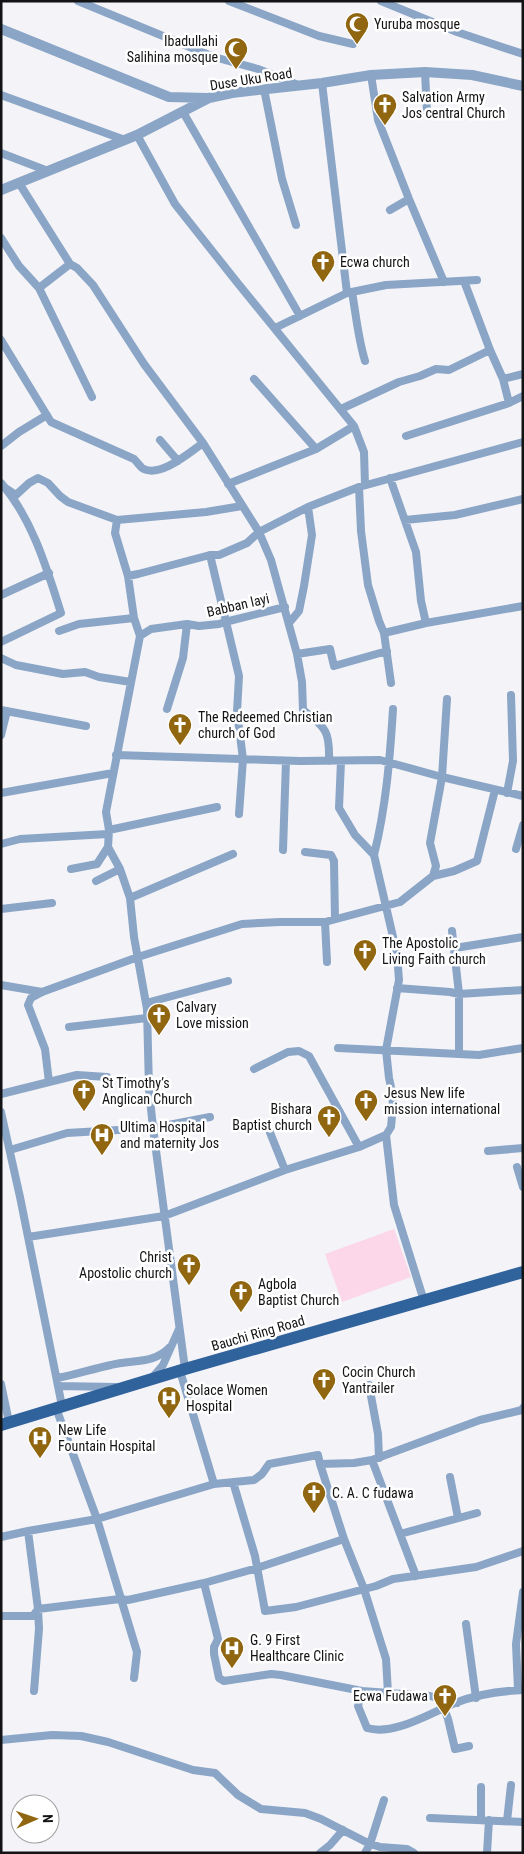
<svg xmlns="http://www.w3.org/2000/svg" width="524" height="1854" viewBox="0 0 524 1854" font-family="'Roboto Condensed',sans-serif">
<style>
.green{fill:#fcd7ea}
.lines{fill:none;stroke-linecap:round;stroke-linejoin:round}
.minor{stroke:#8aa5c6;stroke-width:8}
.tertiary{stroke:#8aa5c6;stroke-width:10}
.primary{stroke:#30629c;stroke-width:12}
.labels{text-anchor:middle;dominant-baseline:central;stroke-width:5;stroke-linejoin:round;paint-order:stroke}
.poi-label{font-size:14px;fill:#131315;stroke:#fff;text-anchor:start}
.street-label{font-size:14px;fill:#131315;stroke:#fff}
</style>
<rect width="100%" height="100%" fill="#f3f3f8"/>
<path class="green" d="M 394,1229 L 411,1277 L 342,1302 L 325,1254 Z"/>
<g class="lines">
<path class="minor" d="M 78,1 L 214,57 L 258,69 L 298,85
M 229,1 L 319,36 L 353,44
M 381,1 L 457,32 L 523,54
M 425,72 L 427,113
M 371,75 L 378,120 L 409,199 L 444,282
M 322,83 L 347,293
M 264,89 L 282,179 L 296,225
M 1,95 L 125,140
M 183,112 L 300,316
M 137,135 L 175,204 L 236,281 L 354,426 L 364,452 L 365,485
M 1,153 L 48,171
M 19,183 L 70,264 L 77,268 L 93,285 L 144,364 L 203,443 L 259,532 L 271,560 L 297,654 L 302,682 L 303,710 C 326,728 330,731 329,761
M 390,210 L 409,199
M 1,238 L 19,266 L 39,288 L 92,397
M 464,281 L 490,350 L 503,379 L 509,403 L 523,396
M 39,288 L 70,264
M 352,292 C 356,315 358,338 365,361
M 275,328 L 347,293 L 386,285 L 477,280
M 1,340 L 51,422 L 134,459 C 137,462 140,466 142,468 C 159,479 189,453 203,443
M 254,379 L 316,449
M 503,379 L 523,374
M 341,409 L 399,382 L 420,376 L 436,369 L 449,370 L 490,350
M 406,436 L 509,403
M 160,440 L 178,461
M 1,446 L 19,432 L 47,415
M 390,478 L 416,552 L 421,601 L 426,623
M 1,483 C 32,518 47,569 61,613 L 1,642
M 228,484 L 316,449 L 354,426
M 359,487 L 361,531 L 368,585 L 379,621 L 384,633 L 391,683
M 7,489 L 16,495 L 29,483 L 38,478 L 48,483 L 60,496 L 68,502 L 117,520 L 206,512 L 242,506
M 117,520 L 115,533 L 128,576 L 138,574 L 210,555 L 219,555 L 247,543 L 259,532 L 308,507 L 359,487 L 523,442
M 405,520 L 455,515 L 523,499
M 210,555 L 239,676 L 237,712 L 243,759 L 239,814
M 128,576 L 134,618 L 140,636 L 106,812 L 109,830 L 108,847 L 120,869 L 130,898 L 134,937 L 147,1009 L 149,1089 L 153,1128 L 185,1369
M 1,595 L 49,573
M 289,623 L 299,611 L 304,586 L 312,535 L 308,507
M 59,631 L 79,624 L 134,618
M 384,633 L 426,623 L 523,606
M 140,636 L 151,629 L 187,624 L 199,626 L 219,624 L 225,622 L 285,607
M 297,654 L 330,649 L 334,666 L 387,651
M 1,658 L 16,665 L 63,674 L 85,672 L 99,677 L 131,682
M 167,709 L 183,658 L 187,624
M 1,710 L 86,726
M 1,735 L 7,711
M 116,755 L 300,761 L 380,760 L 442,777 L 523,796
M 1,793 L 113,773
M 507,793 L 513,761 L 511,695
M 109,830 L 217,807
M 1,844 L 20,839 L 108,834
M 516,849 L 523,825
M 283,850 L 286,761
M 305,852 L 331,855 L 334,861 L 335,919
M 374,855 C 386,807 390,758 393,709
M 71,869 L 97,864 L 108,847
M 433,876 L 454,871 L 477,861 L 495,790
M 96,881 L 120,869
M 130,898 L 233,854
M 1,909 L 52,903
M 325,922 L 327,962
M 452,931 L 459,994 L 459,1053
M 455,948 L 523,937
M 1,985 L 42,992
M 397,988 L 450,992 L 459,994 L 523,990
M 146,1003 L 228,981
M 69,1027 L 147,1018
M 338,1048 L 479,1055 L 523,1048
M 254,1069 L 288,1052 L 299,1051 L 309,1056 L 359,1147
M 49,1082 L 45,1049 L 28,1005 L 31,998 L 42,992 L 138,957 L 242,924 L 280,922 L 325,922 L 400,902 L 433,876 L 436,866 L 430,843 L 442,777 L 447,699
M 1,1094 L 77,1075 L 107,1077
M 1,1112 L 20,1197 L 62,1406
M 267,1125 L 285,1170
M 386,1135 L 394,1205 L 424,1301
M 10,1150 L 67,1133 L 153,1128 L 210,1117
M 488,1151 L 523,1148
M 517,1167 L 523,1187
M 28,1237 L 164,1216 L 285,1170 L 359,1147 L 386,1135 L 391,1127 L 392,1116 L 393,1096 L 389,1078 L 386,1050 L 399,980 L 397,954 L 374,855 L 355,835 L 339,808 L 341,761
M 180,1371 L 214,1484
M 57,1378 C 75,1375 92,1369 111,1365 C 132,1359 153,1365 170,1347
M 152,1378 L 163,1365 L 179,1329
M 1,1384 L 9,1422
M 369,1385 L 378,1434 L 379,1458
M 58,1386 L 116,1387
M 56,1408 L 97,1519 L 137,1652 L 134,1678
M 372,1460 L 416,1576
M 320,1464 L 344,1539 L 364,1589 L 386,1659 L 388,1693
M 450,1477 L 458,1518
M 233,1482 L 255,1556 L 265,1611 L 296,1607 L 376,1586 L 393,1579 L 476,1567 L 523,1551
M 28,1531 L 38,1609 L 39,1629 L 34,1691
M 400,1534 L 477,1513
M 1,1537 L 28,1531 L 97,1519 L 214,1484 L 254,1480 L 262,1474 L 269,1464 L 318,1455 L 320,1464 L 354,1463 L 372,1460 L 480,1420 L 522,1410 L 523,1408
M 204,1583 L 218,1639 L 214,1647 L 214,1654 L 219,1678 L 224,1681 L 271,1674 L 281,1675 L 362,1691 L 430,1696 L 457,1703
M 1,1616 L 33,1616 L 38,1609 L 120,1599 L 128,1600 L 204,1583 L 257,1568 L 344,1539
M 466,1624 L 476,1698
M 518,1690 L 516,1644 L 523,1592
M 362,1691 L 358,1706 L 367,1728 C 394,1736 430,1713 455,1703 C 475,1695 501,1691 523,1690
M 444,1708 L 448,1719 L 455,1749 L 469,1746
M 1,1740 L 52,1735 L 81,1736 L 108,1742 L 193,1770 L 215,1773 L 238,1795 L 261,1809 L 305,1813 L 321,1819 L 368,1843 L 380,1847 L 407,1849 L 414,1853
M 430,1818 L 523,1822
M 481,1819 L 481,1787
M 507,1821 L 511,1785
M 320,1853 L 330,1845 L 343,1830
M 365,1853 L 370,1844 L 384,1800
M 487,1853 L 489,1820"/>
<path class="tertiary" d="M 1,29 L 169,97 L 207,98
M 1,190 L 137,135 L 209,98 L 232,93 L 322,83 L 371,75 L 425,72 L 472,75 L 523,86"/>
<path class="primary" d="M 1,1425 L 185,1369 L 523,1272"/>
</g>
<defs>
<g id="mosque-pin" transform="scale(1.25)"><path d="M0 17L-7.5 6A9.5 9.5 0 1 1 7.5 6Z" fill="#916610" stroke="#fff"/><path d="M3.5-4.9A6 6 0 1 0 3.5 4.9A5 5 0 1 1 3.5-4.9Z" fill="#fff"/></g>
<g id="church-pin" transform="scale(1.25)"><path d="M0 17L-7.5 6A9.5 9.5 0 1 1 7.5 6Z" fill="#916610" stroke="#fff"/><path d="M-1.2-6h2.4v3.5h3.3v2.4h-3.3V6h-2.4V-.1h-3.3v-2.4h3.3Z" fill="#fff"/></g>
<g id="hospital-pin" transform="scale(1.25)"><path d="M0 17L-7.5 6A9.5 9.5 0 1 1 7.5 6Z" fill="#916610" stroke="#fff"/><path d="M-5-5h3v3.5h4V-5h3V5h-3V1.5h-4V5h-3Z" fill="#fff"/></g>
</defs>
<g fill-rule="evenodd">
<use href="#mosque-pin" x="357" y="24"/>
<use href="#mosque-pin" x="236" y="49"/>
<use href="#church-pin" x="385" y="105"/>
<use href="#church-pin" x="323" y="262"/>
<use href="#church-pin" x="180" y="725"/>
<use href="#church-pin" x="365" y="951"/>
<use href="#church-pin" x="159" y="1015"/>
<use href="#church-pin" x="84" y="1091"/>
<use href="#church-pin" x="366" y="1101"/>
<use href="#church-pin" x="329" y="1117"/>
<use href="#hospital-pin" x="102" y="1135"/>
<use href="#church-pin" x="189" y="1265"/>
<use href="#church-pin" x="241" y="1292"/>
<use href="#church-pin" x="324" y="1380"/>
<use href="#hospital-pin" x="169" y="1398"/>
<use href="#hospital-pin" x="40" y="1438"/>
<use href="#church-pin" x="314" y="1493"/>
<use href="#hospital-pin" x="232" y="1648"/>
<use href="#church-pin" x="445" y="1696"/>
</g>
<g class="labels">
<g class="poi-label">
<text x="374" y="24">Yuruba mosque</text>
<text x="218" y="41" text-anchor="end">Ibadullahi<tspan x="218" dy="16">Salihina mosque</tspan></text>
<text x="402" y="97">Salvation Army<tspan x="402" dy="16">Jos central Church</tspan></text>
<text x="340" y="262">Ecwa church</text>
<text x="198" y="717">The Redeemed Christian<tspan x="198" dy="16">church of God</tspan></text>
<text x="382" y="943">The Apostolic<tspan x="382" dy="16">Living Faith church</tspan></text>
<text x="176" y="1007">Calvary<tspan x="176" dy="16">Love mission</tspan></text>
<text x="102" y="1083">St Timothy’s<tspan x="102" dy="16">Anglican Church</tspan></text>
<text x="384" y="1093">Jesus New life<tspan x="384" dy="16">mission international</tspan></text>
<text x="312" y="1109" text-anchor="end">Bishara<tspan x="312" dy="16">Baptist church</tspan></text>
<text x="120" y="1127">Ultima Hospital<tspan x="120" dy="16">and maternity Jos</tspan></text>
<text x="172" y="1257" text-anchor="end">Christ<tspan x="172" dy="16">Apostolic church</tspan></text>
<text x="258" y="1284">Agbola<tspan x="258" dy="16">Baptist Church</tspan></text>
<text x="342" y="1372">Cocin Church<tspan x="342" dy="16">Yantrailer</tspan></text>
<text x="186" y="1390">Solace Women<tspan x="186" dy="16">Hospital</tspan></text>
<text x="58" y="1430">New Life<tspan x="58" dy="16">Fountain Hospital</tspan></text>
<text x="332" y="1493">C. A. C fudawa</text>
<text x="250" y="1640">G. 9 First<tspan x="250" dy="16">Healthcare Clinic</tspan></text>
<text x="428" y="1696" text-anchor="end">Ecwa Fudawa</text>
</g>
<g class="street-label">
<text transform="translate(251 79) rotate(-9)">Duse Uku Road</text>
<text transform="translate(238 605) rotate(-13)">Babban layi</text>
<text transform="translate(258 1333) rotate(-16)">Bauchi Ring Road</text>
</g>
</g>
<rect width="524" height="1854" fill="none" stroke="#131315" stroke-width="5"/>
<g transform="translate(35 1819) rotate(88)"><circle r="24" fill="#ffffff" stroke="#a1a1a1"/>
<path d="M0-4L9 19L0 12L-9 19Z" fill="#916610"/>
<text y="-8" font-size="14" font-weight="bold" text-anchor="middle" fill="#131315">N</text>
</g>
</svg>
